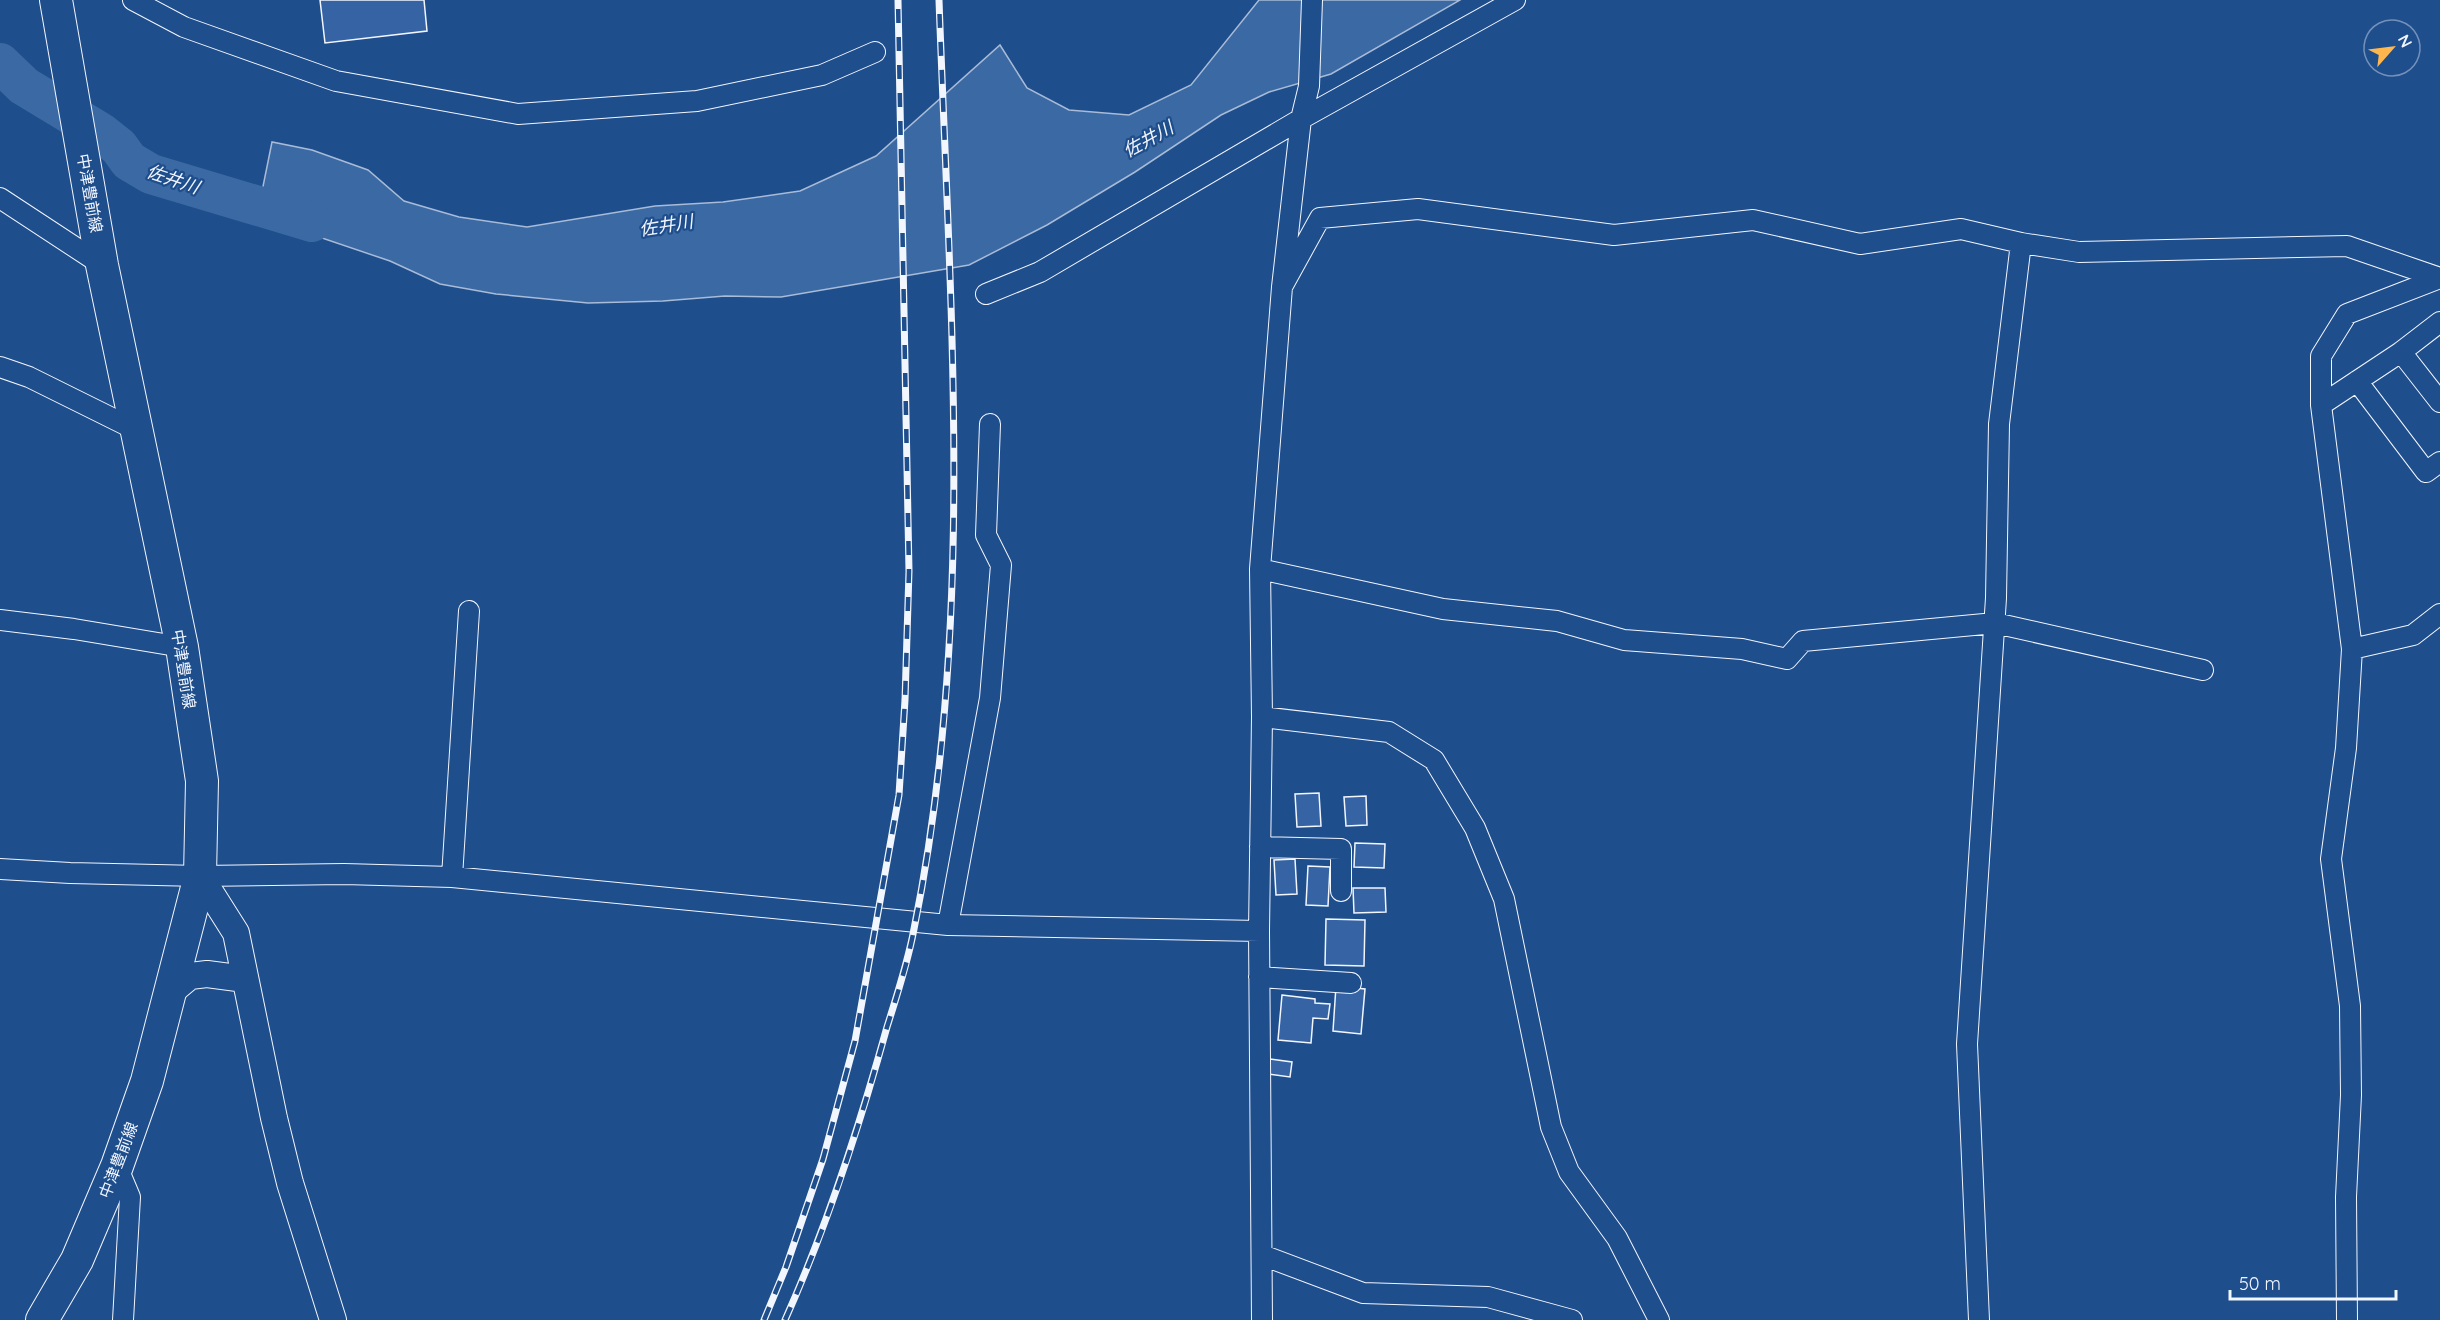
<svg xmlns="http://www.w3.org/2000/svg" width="2440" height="1320" viewBox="0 0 2440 1320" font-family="Quicksand,'Noto Sans JP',sans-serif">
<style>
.water{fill:#3b69a3;stroke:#a8bbd7;stroke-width:1.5}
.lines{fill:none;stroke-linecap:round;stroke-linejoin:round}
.river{stroke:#3b69a3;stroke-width:40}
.building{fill:#3563a3;stroke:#f2f6ff;stroke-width:1.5}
.minor-casing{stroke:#f2f6ff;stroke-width:22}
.tertiary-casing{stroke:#f2f6ff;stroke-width:28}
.primary-casing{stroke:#f2f6ff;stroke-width:34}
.minor{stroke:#1f4e8c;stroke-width:20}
.tertiary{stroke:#1f4e8c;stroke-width:26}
.primary{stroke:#1f4e8c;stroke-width:32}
.rail-casing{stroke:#f2f6ff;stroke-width:7}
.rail{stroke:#1f4e8c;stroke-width:4.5;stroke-dasharray:14;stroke-linecap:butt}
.labels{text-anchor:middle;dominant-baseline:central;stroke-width:4.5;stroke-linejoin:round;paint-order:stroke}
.street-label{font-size:16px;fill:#f2f6ff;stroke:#1f4e8c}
.water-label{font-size:18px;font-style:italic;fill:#f2f6ff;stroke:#1f4e8c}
</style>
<rect width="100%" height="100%" fill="#1f4e8c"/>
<path class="water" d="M 1259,0 L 1460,0 L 1331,74 L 1269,92 L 1221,115 L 1135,172 L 1047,225 L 969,265 L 781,297 L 725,296 L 663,301 L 588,303 L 496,294 L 440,284 L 390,261 L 257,216 L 272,142 L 312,150 L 368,170 L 404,201 L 459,217 L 527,227 L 655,206 L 723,202 L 800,191 L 876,156 L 1000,45 L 1027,88 L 1069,110 L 1129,115 L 1191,85 Z"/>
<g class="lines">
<path class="river" d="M 0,63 L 24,86 L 100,132 L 119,147 L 129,161 L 151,174 L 312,222"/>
</g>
<path class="building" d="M 320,0 L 424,0 L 427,31 L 325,43 Z
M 1319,793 L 1321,826 L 1297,827 L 1295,794 Z
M 1366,796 L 1367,825 L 1346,826 L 1344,797 Z
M 1355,843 L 1385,844 L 1384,868 L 1354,867 Z
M 1295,859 L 1297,894 L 1276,895 L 1274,860 Z
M 1308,866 L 1330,867 L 1328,906 L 1306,905 Z
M 1353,888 L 1385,888 L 1386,912 L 1354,913 Z
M 1326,919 L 1365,920 L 1364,966 L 1325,965 Z
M 1336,986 L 1365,989 L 1361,1034 L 1333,1031 Z
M 1282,995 L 1315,999 L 1315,1003 L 1330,1004 L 1328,1019 L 1313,1018 L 1311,1043 L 1278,1040 Z
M 1270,1059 L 1292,1062 L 1290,1077 L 1268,1074 Z"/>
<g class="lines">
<g class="minor-casing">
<path id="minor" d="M 133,0 L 184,27 L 336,81 L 518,114 L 697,101 L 822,75 L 875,52
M 0,198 L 102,265
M 2021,243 L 2079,252 L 2347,246 L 2440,278
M 1282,287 L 1320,218 L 1418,209 L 1614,235 L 1753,220 L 1860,244 L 1961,229 L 2021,243 L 1999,424 L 1996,598 L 1967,1044 L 1979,1320
M 986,294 L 1040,272 L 1301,119 L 1515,0
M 2401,352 L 2440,402
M 0,367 L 29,377 L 136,430
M 2357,381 L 2426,472 L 2440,462
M 2321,405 L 2401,352 L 2440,322
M 1260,569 L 1443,609 L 1557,621 L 1624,640 L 1742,649 L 1787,659 L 1803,641 L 1995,623 L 2203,670
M 0,620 L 74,629 L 182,647
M 2352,649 L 2413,635 L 2440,614
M 1262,717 L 1389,732 L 1434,760 L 1475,828 L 1504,899 L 1551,1127 L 1569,1172 L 1617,1238 L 1659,1320
M 1260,847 L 1341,849 L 1341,891
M 0,869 L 70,873 L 200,876 L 344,874 L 452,877 L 948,925 L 1259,931
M 452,877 L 469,611
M 948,925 L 990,698 L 1001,565 L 986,535 L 990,424
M 1259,977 L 1351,983
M 117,1166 L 130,1197 L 123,1320
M 1262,1255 L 1363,1293 L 1488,1297 L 1572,1320
M 1262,1320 L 1259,931 L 1262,717 L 1260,569 L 1282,287 L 1301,119 L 1309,86 L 1312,0
M 2347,1320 L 2346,1197 L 2351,1095 L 2350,1006 L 2331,859 L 2346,748 L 2352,649 L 2321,405 L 2321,356 L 2347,314 L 2440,278"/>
</g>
<g class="tertiary-casing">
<path id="tertiary" d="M 200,876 L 236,933 L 274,1118 L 290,1183 L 333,1320
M 172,991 L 190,976 L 207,974 L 245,979"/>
</g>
<g class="primary-casing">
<path id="primary" d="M 42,1320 L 77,1260 L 117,1166 L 147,1081 L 200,876 L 202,781 L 182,647 L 102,265 L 56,0"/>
</g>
<use href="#minor" class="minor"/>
<use href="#tertiary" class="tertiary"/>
<use href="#primary" class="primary"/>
<g class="rail-casing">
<path id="rail" d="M 764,1320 L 786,1267 L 823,1159 L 855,1041 L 899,795 L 905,700 L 909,571 L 898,0
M 785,1320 C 828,1224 859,1128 887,1027 C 897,995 908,962 914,929 C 976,623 950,310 939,0"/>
</g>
<use href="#rail" class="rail"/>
</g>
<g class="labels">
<g class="street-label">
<text transform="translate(90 193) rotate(80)">中津豊前線</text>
<text transform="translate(184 669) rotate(81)">中津豊前線</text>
<text transform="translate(118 1160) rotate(-69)">中津豊前線</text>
</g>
<g class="water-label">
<text transform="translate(1148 139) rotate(-29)">佐井川</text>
<text transform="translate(173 179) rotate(19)">佐井川</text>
<text transform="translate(666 225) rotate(-9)">佐井川</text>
</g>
</g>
<g transform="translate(2392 48) rotate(62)"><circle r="28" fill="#1f4e8c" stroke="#7391ba" stroke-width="1.5"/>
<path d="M0-4.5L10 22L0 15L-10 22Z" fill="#ffb74d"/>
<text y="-9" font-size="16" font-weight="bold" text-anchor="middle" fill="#f2f6ff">N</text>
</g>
<path d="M2230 1290v9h166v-9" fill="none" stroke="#f2f6ff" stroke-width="3"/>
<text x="2239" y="1290" font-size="18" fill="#f2f6ff" stroke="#1f4e8c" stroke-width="4.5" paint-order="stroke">50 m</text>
</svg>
